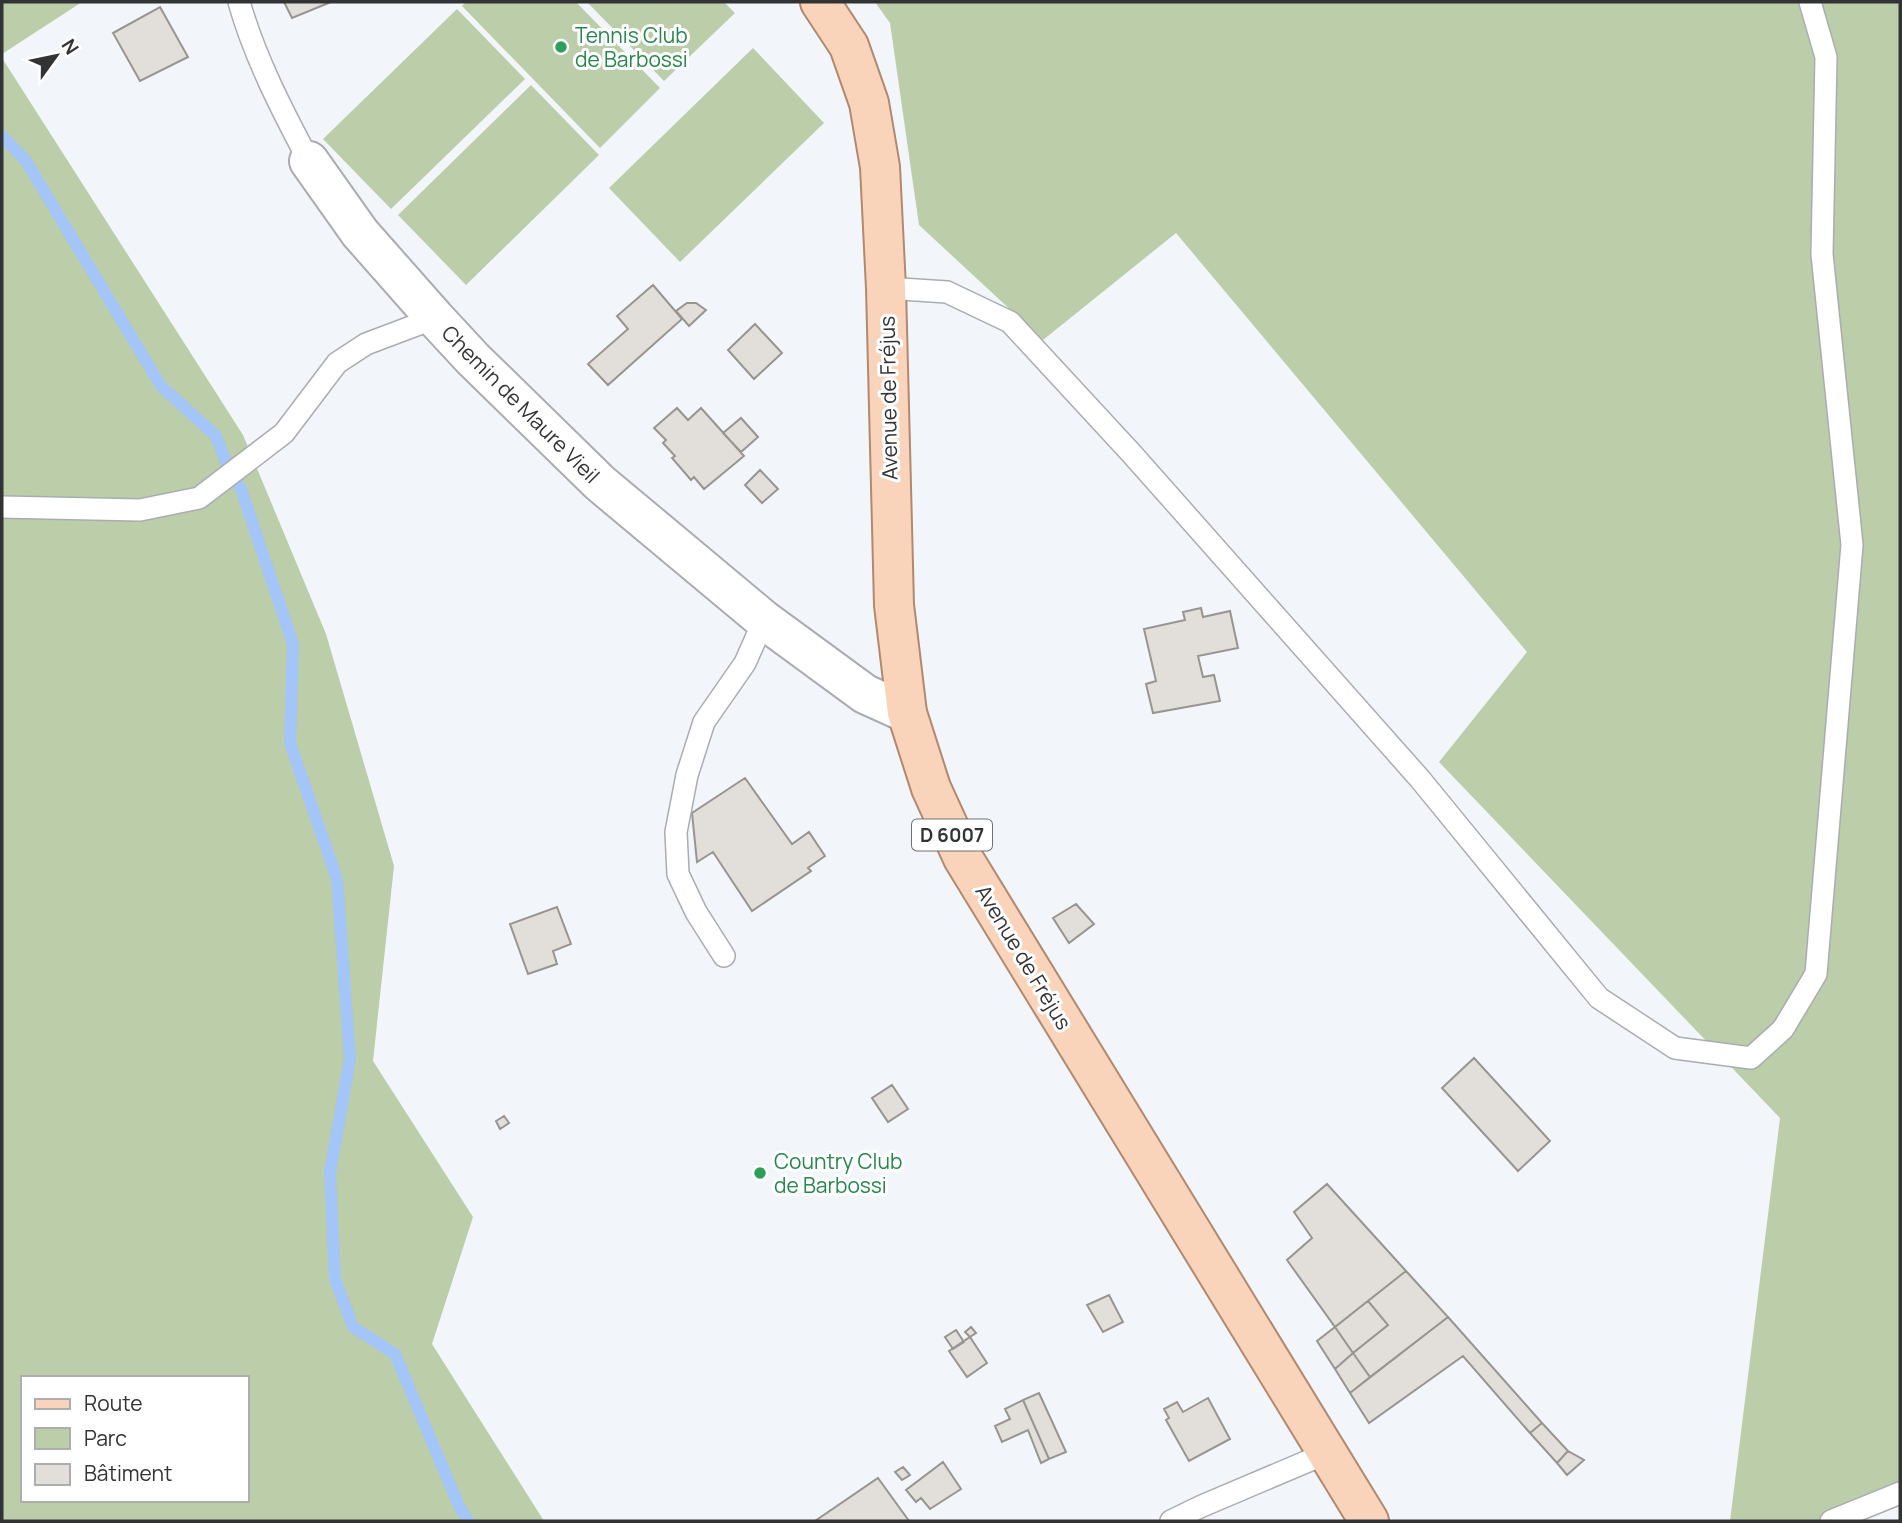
<svg xmlns="http://www.w3.org/2000/svg" width="1902" height="1523" viewBox="0 0 1902 1523" font-family="Manrope,sans-serif">
<style>
.green{fill:#bbcda9;fill-rule:evenodd}
.lines{fill:none;stroke-linecap:round;stroke-linejoin:round}
.stream{stroke:#a4c5f7;stroke-width:12}
.building{fill:#e2ded9;stroke:#989590;stroke-width:2}
.service-casing{stroke:#a9adb1;stroke-width:24}
.minor-casing{stroke:#a9adb1;stroke-width:42}
.primary-casing{stroke:#b1896f;stroke-width:42}
.service{stroke:#fff;stroke-width:21}
.minor{stroke:#fff;stroke-width:38}
.primary{stroke:#f9d4bb;stroke-width:38}
.leisure-dot{fill:#2e9e5b;stroke:#fff;stroke-width:2.5}
.labels{text-anchor:middle;dominant-baseline:central;stroke-width:6;stroke-linejoin:round;paint-order:stroke}
.shield{fill:#fff;stroke:#707072;stroke-width:2}
.shield-label{font-size:19px;font-weight:bold;fill:#323335}
.leisure-label{font-size:21px;fill:#27864d;stroke:#fff;text-anchor:start}
.street-label{font-size:21px;fill:#323335;stroke:#fff}
</style>
<rect width="100%" height="100%" fill="#f2f6fb"/>
<path class="green" d="M 2,2 L 82,2 L 2,54 Z
M 466,2 L 576,2 L 660,88 L 600,148 L 462,6 Z
M 587,2 L 724,2 L 735,13 L 664,81 Z
M 875,2 L 1900,2 L 1900,1502 L 1861,1521 L 1730,1521 L 1780,1118 L 1439,762 L 1527,652 L 1176,233 L 1043,340 L 919,225 L 890,23 Z
M 457,9 L 525,79 L 391,209 L 323,139 Z
M 753,48 L 824,123 L 680,262 L 609,188 Z
M 2,58 L 243,435 L 326,634 L 394,866 L 373,1061 L 473,1217 L 432,1344 L 544,1521 L 2,1521 ZM 23,1378 L 247,1378 L 247,1500 L 23,1500 Z
M 531,85 L 599,155 L 466,285 L 398,215 Z"/>
<g class="lines">
<path class="stream" d="M 2,136 L 26,161 L 161,386 L 216,436 L 229,470 L 241,489 L 293,644 L 290,743 L 337,879 L 350,1059 L 330,1172 L 335,1279 L 353,1327 L 395,1354 L 459,1506 L 468,1521"/>
</g>
<path class="building" d="M 284,2 L 331,2 L 292,18 Z
M 160,7 L 188,57 L 140,81 L 113,33 Z
M 653,285 L 682,319 L 608,385 L 588,364 L 628,329 L 617,316 Z
M 687,303 L 696,303 L 706,310 L 689,326 L 676,311 Z
M 755,324 L 782,353 L 754,379 L 728,350 Z
M 677,408 L 688,420 L 701,408 L 744,456 L 704,489 L 694,477 L 691,480 L 672,458 L 675,456 L 663,443 L 666,440 L 654,428 Z
M 741,418 L 758,437 L 741,452 L 723,433 Z
M 760,470 L 778,489 L 762,503 L 745,485 Z
M 1201,608 L 1203,617 L 1230,611 L 1238,648 L 1198,656 L 1203,677 L 1214,675 L 1220,701 L 1153,713 L 1146,684 L 1156,681 L 1144,629 L 1185,620 L 1183,612 Z
M 745,778 L 792,844 L 809,832 L 825,856 L 808,868 L 811,871 L 752,911 L 713,852 L 697,862 L 692,813 Z
M 1076,904 L 1094,924 L 1069,943 L 1053,918 Z
M 557,907 L 571,944 L 553,951 L 557,964 L 528,974 L 510,924 Z
M 1474,1058 L 1550,1141 L 1518,1171 L 1442,1088 Z
M 892,1085 L 908,1109 L 888,1122 L 872,1098 Z
M 504,1116 L 509,1123 L 500,1129 L 496,1121 Z
M 1327,1184 L 1406,1271 L 1335,1327 L 1287,1260 L 1312,1238 L 1294,1212 Z
M 1406,1271 L 1448,1317 L 1370,1377 L 1353,1353 L 1388,1325 L 1368,1301 Z
M 1109,1295 L 1123,1322 L 1103,1332 L 1087,1305 Z
M 1368,1301 L 1388,1325 L 1353,1353 L 1335,1327 Z
M 1448,1317 L 1542,1423 L 1530,1433 L 1463,1356 L 1369,1423 L 1350,1393 Z
M 971,1327 L 976,1333 L 970,1337 L 965,1332 Z
M 1335,1327 L 1353,1353 L 1335,1369 L 1317,1341 Z
M 956,1330 L 964,1342 L 953,1349 L 945,1337 Z
M 970,1337 L 987,1363 L 967,1377 L 949,1351 Z
M 1353,1353 L 1370,1377 L 1350,1393 L 1335,1369 Z
M 1039,1393 L 1066,1452 L 1049,1459 L 1023,1400 Z
M 1208,1398 L 1230,1439 L 1189,1461 L 1166,1420 L 1169,1418 L 1164,1409 L 1177,1402 L 1183,1412 Z
M 1023,1400 L 1049,1459 L 1041,1463 L 1028,1430 L 1002,1442 L 995,1426 L 1010,1419 L 1005,1409 Z
M 1542,1423 L 1568,1451 L 1557,1463 L 1530,1433 Z
M 1568,1451 L 1584,1460 L 1567,1475 L 1557,1463 Z
M 943,1462 L 961,1489 L 930,1509 L 921,1498 L 916,1502 L 906,1490 Z
M 903,1467 L 910,1475 L 902,1480 L 895,1472 Z
M 878,1478 L 909,1521 L 815,1521 Z"/>
<g class="lines">
<g class="service-casing">
<path id="service" d="M 239,2 C 255,58 282,110 309,161
M 886,288 L 947,292 L 1010,322 L 1132,454 L 1420,779 L 1599,998 L 1675,1048 L 1751,1058 L 1783,1029 L 1816,974 L 1852,545 L 1822,254 L 1826,57 L 1810,2
M 2,507 L 140,510 L 199,498 L 284,433 L 337,363 L 366,344 L 435,318
M 724,956 L 696,912 L 678,874 L 676,832 L 687,775 L 704,722 L 745,663 L 764,620
M 1171,1521 L 1202,1506 L 1327,1453
M 1831,1521 L 1900,1493"/>
</g>
<g class="minor-casing">
<path id="minor" d="M 309,161 L 360,233 L 435,318 L 473,359 L 600,483 L 764,620 L 865,694 L 907,713"/>
</g>
<g class="primary-casing">
<path id="primary" d="M 820,2 L 849,46 L 869,103 L 880,167 L 886,288 L 894,605 L 907,713 L 931,788 L 963,858 L 1369,1521"/>
</g>
<use href="#service" class="service"/>
<use href="#minor" class="minor"/>
<use href="#primary" class="primary"/>
</g>
<g class="leisure-dot">
<circle cx="561" cy="47" r="7"/>
<circle cx="760" cy="1173" r="7"/>
</g>
<g class="labels">
<rect class="shield" x="912" y="819.5" width="80" height="31" rx="5"/>
<g class="shield-label">
<text x="952" y="835">D 6007</text>
</g>
<g class="leisure-label">
<text x="575" y="35">Tennis Club<tspan x="575" dy="24">de Barbossi</tspan></text>
<text x="774" y="1161">Country Club<tspan x="774" dy="24">de Barbossi</tspan></text>
</g>
<g class="street-label">
<text transform="translate(888 398) rotate(-91)">Avenue de Fréjus</text>
<text transform="translate(521 404) rotate(45)">Chemin de Maure Vieil</text>
<text transform="translate(1024 957) rotate(59)">Avenue de Fréjus</text>
</g>
</g>
<rect width="1902" height="1523" fill="none" stroke="#323335" stroke-width="7"/>
<rect x="21" y="1376" width="228" height="126" fill="#ffffff" stroke="#adadae" stroke-width="2"/>
<rect x="35" y="1399" width="35" height="10" fill="#f9d4bb" stroke="#adadae" stroke-width="2"/>
<text x="84" y="1411" font-size="21" fill="#323335">Route</text>
<rect x="35" y="1428" width="35" height="21" fill="#bbcda9" stroke="#adadae" stroke-width="2"/>
<text x="84" y="1446" font-size="21" fill="#323335">Parc</text>
<rect x="35" y="1464" width="35" height="21" fill="#e2ded9" stroke="#adadae" stroke-width="2"/>
<text x="84" y="1481" font-size="21" fill="#323335">Bâtiment</text>
<g transform="translate(56 56) rotate(57)" stroke="#ffffff" stroke-width="5" paint-order="stroke">
<path d="M0-5L12 26L0 18L-12 26Z" fill="#323335"/>
<text y="-10" font-size="19" font-weight="bold" text-anchor="middle" fill="#323335">N</text>
</g>
</svg>
